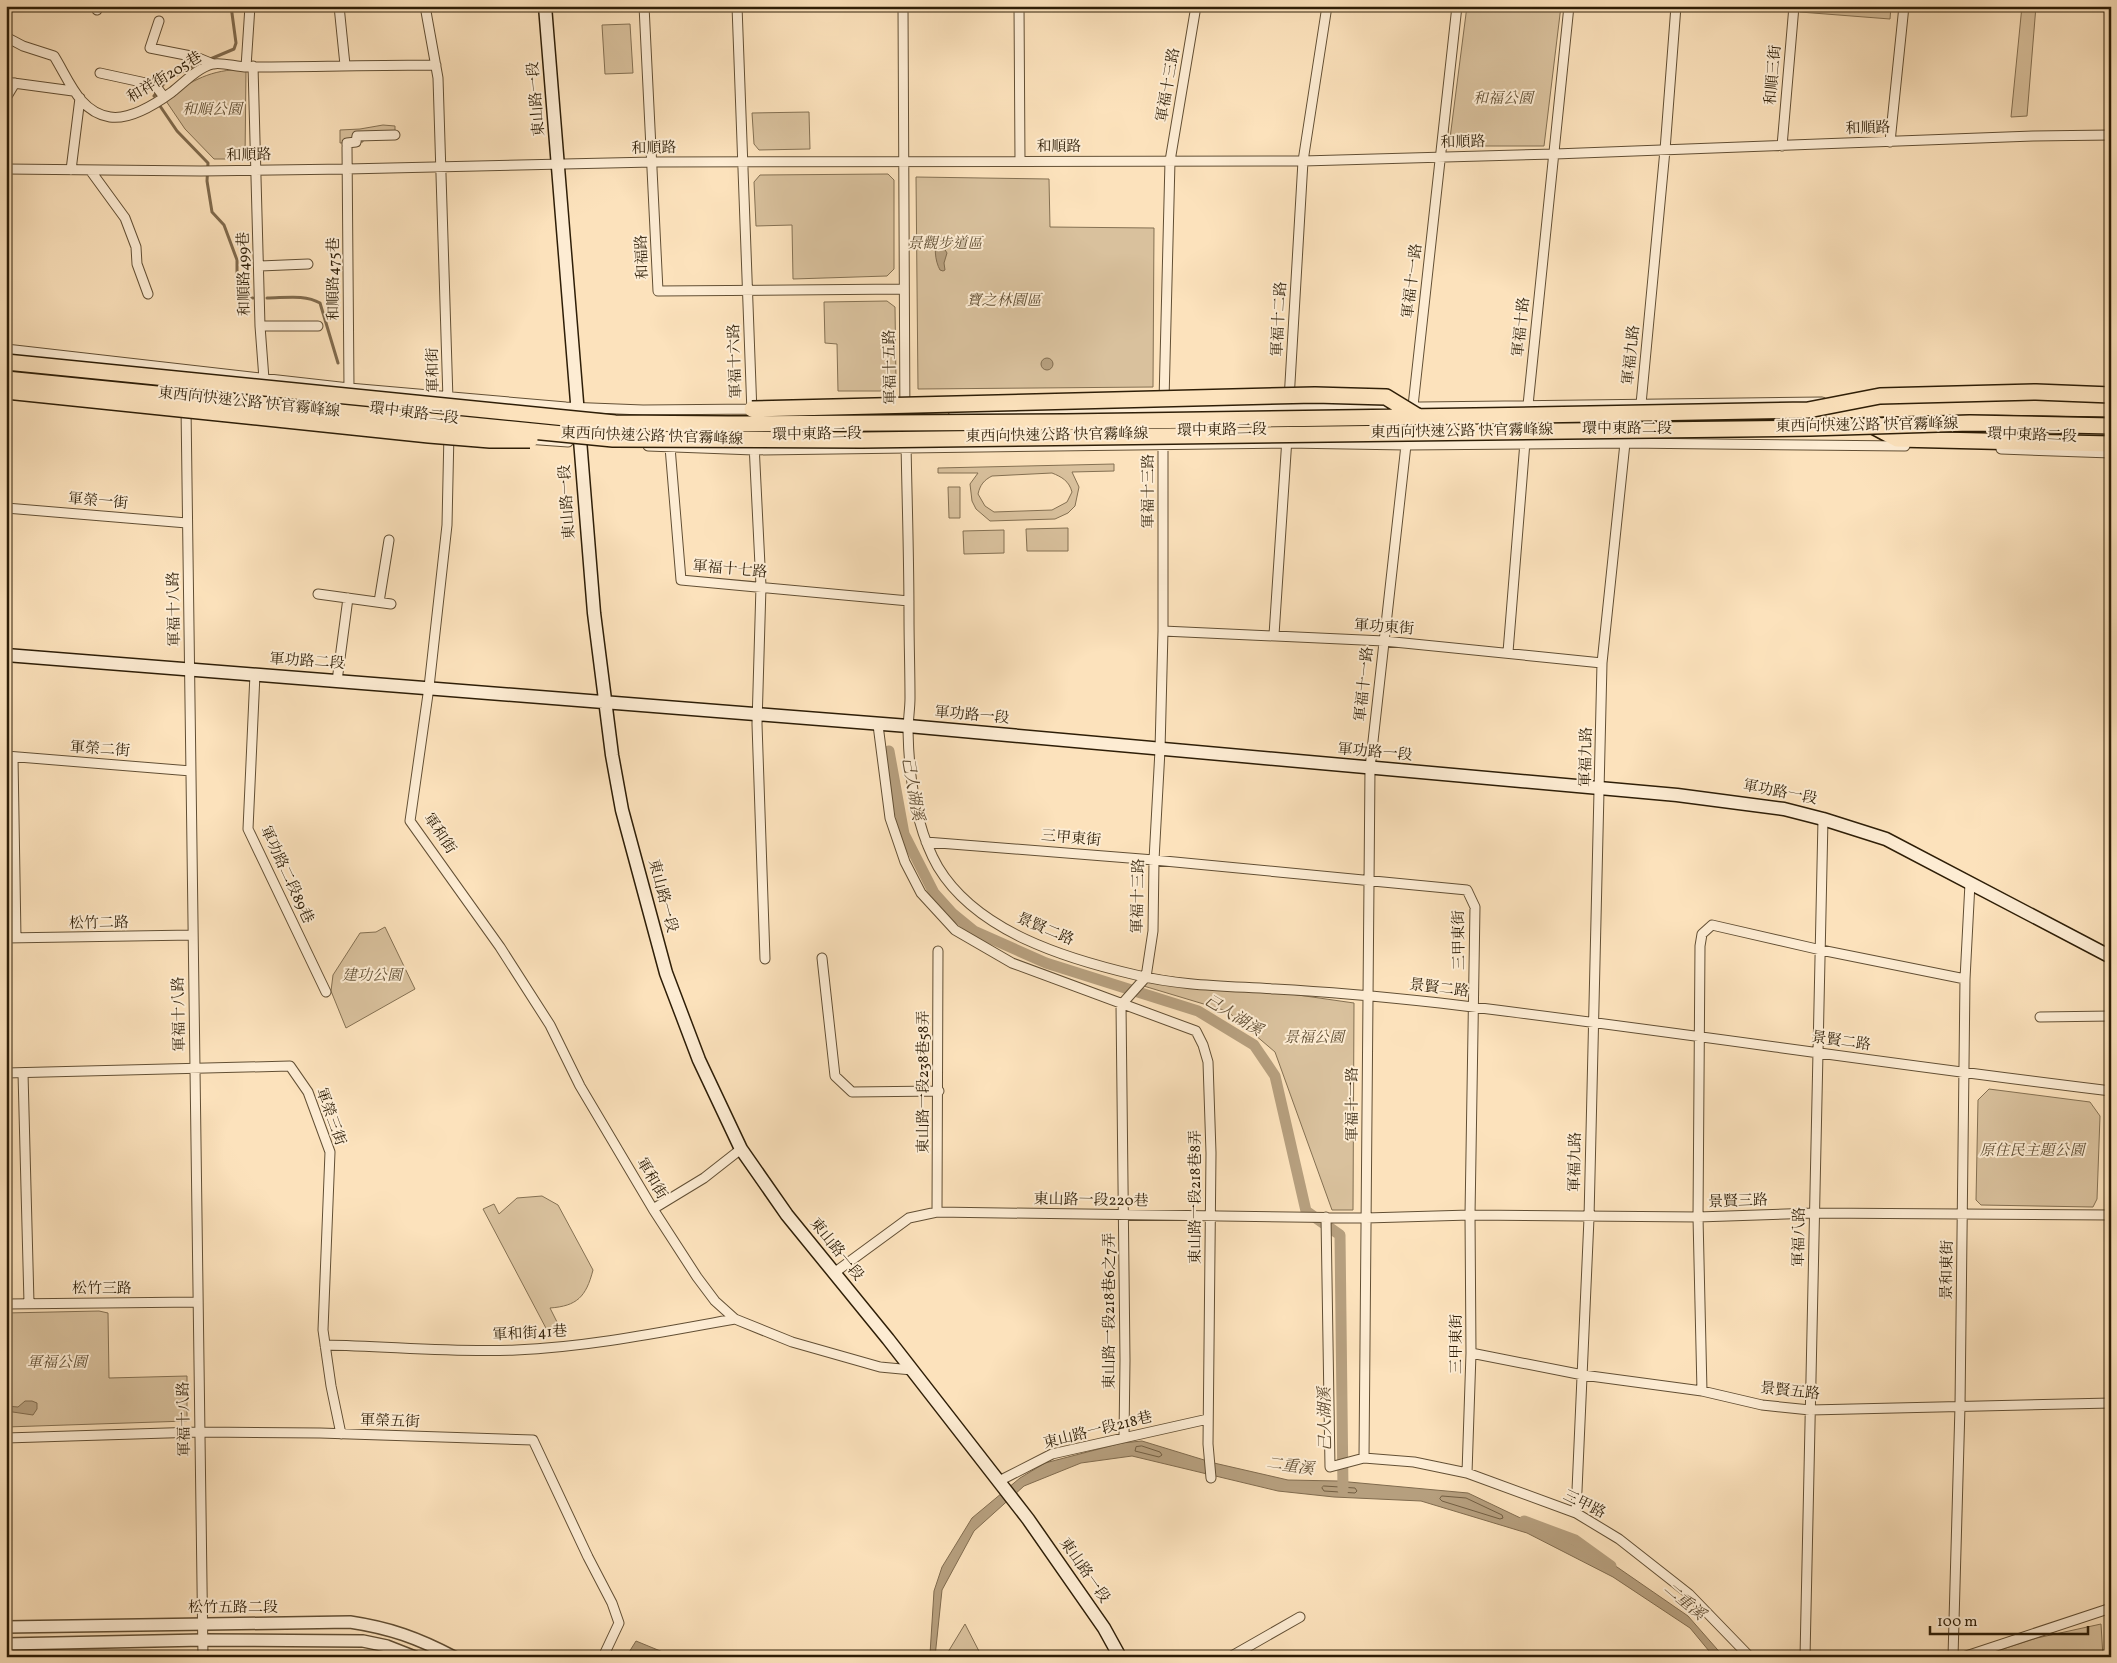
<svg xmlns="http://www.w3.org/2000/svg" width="2117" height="1663" viewBox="0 0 2117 1663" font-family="Vollkorn,'Noto Serif TC',serif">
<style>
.green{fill:#d9c19d;stroke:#847052;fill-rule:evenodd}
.water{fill:#b69f7e;stroke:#806b4e}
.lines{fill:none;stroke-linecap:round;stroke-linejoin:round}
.shore{stroke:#725e42;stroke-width:1}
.stream{stroke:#806b4e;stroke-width:3}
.canal{stroke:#b69f7e;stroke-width:11}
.minor-casing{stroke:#624f34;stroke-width:11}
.tertiary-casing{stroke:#624f34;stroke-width:14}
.secondary-casing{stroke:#2e1e07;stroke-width:15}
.trunk-casing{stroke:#2e1e07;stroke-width:18}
.minor{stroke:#fdecd3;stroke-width:9}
.tertiary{stroke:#fdecd3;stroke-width:11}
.secondary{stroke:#fdecd3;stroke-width:12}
.trunk{stroke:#fce2bc;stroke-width:15}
.trunk-bridge-casing{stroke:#2e1e07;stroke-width:18;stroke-linecap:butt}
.trunk-bridge{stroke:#fce2bc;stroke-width:15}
.labels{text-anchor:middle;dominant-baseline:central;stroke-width:4;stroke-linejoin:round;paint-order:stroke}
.street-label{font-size:15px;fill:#2e1e07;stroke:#fdecd3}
.park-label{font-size:15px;font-style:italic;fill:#614f34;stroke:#fdecd3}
.water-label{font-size:16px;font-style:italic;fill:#5e4b31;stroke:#fdecd3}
</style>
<rect width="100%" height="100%" fill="#fce2bc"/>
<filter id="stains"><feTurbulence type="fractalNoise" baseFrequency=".004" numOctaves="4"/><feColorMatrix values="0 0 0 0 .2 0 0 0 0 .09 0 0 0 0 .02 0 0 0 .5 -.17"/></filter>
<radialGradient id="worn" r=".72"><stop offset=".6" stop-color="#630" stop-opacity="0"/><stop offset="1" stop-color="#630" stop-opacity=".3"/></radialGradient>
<path class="green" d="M 1467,6 L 1561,6 L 1544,146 L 1449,146 Z
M 1801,6 L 1891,6 L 1890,19 L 1800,12 Z
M 2022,6 L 2036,6 L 2027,116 L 2011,117 Z
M 630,24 L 633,73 L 605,74 L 602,25 Z
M 246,69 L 245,159 L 214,159 L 185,129 L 164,98 C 196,80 207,70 246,69 Z
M 809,112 L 810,149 L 759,150 L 754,144 L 752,113 Z
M 383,125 L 395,126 L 395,137 L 363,139 L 363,142 L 340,143 L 340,130 L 360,129 Z
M 888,174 L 894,180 L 894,269 L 887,276 L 793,279 L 792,225 L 756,226 L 754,182 L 760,175 Z
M 916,177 L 1049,179 L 1050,227 L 1154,228 L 1153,387 L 918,389 Z
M 887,301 L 895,307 L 896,384 L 889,391 L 838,391 L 837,344 L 825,343 L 824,302 Z
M 1114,464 L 1114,471 L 1072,472 L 1079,487 L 1075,506 L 1068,513 L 1055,519 L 990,521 L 976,509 L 972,501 L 970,484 L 978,473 L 938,473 L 938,468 ZM 1052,473 C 1062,477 1069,481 1072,492 L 1067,502 L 1052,510 L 994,512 L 985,506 L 978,494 C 980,485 984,480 992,476 Z
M 948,487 L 960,487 L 960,518 L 949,518 Z
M 1068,528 L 1068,551 L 1027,551 L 1026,529 Z
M 1004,530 L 1004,553 L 964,554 L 963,531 Z
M 385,927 L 415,989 L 346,1028 L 331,991 L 333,975 L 360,933 L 376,932 Z
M 1144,973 L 1354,1003 L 1353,1210 L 1332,1210 L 1275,1052 L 1227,1011 L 1137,984 L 1137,976 Z
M 1989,1089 L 2090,1102 L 2100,1116 L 2097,1199 L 2093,1207 L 1981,1205 L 1976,1200 L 1978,1100 Z
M 542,1196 L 558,1205 L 593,1270 C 586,1297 577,1306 550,1308 L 559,1326 L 548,1332 L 483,1209 L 494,1204 L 499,1214 L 517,1198 Z
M 99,1311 L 108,1313 L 109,1378 L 187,1376 L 187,1421 L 6,1427 L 6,1313 Z
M 965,1624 L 982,1657 L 945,1657 Z
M 2101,1624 L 2103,1657 L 1978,1657 L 2037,1638 Z"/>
<path class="water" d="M 939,236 L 948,237 L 950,240 L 944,248 L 947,253 L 944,263 L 945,270 L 943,271 L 940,270 C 935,261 933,245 939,236 Z
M1041 364a6 6 0 1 1 12 0a6 6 0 1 1-12 0Z
M 25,1401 L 32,1401 L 37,1403 L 37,1409 L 33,1415 L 6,1411 L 6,1406 L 18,1407 Z
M 1142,1441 L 1214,1463 L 1288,1480 L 1338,1481 L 1468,1493 L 1533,1524 L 1617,1567 L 1688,1616 L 1724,1657 L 1714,1657 L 1690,1628 L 1613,1577 L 1527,1533 L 1421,1501 L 1334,1497 L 1278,1491 L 1132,1456 L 1081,1463 L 1024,1486 L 974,1531 L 942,1590 L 935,1657 L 928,1657 L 930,1654 L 934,1591 L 942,1567 L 972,1518 L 1020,1478 L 1045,1463 L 1122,1443 Z
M 636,1641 L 675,1657 L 645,1657 L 640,1655 L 638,1657 L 626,1657 Z"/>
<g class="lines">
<path class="shore" d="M 1142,1446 L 1160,1452 L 1162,1455 L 1159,1457 L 1135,1451 L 1136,1447 Z
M 1324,1486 L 1355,1488 L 1357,1491 L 1355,1493 L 1324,1491 L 1322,1488 Z
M 1442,1496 L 1466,1498 L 1502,1515 L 1503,1518 L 1500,1519 L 1442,1501 L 1440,1499 Z"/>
<path class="stream" d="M 208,60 L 234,49 L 236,43 L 231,6
M 154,96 L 166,81 L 202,61
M 160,106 L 177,131 L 208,163 L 207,181 L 212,212 L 224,225 L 237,260 L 237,285 L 247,298 L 253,298
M 267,298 C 284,298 305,294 320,303 L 338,363"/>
<path class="canal" d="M 889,751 L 904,834 L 934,893 L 952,913 L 974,931 L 1046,963 L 1198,1011 L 1254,1045 L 1275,1076 L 1306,1211 L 1340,1235 L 1343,1490
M 1524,1521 L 1575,1540 L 1611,1566"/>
<g class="minor-casing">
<path id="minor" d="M 339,6 L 345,65
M 425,6 L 438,78 L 449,432 L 447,525 L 429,687 L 410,821 L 500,947 L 550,1025 L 580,1086 L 653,1209 L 697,1277 L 715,1301 L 735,1319 L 792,1342 L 880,1367 L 912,1370
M 644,6 L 658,291 L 904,289
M 737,6 L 752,413
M 903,6 L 905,427
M 1019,6 L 1020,161
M 97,10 L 99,6
M 159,21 L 150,48 L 196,57 L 213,64
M 6,37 L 23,46 L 54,56 C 69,80 79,112 110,117 C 130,120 157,103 172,92 C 185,82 197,68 213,64 C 223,62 236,67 247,67 C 310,67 373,65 436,65
M 253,66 L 260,326 L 264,379
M 246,67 L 250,6
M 100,73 L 155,85 L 164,97
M 6,82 L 73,91
M 6,98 L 15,83
M 1890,142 L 1904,6
M 347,145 L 347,143 L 356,142 L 357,136 L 395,135
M 1782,146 L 1794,6
M 347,147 L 349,388
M 6,169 L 201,171 L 347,169 L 653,162 L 1303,161 L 1555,154 L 2033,136 L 2111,135
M 71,170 L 80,98
M 90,170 L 125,218 L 136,247 L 137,264 L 148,294
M 260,266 L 308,264
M 260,326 L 318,326
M 6,349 L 349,388 L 566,407 L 643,410 L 755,409
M 1289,400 L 1303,161 L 1327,6
M 1164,401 L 1170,161 L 1196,6
M 186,407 L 203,1657
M 953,411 L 1290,406 L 1420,407 L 1822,402
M 526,439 L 568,442
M 906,443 C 907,500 909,558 909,616 C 909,643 910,671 910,698 C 910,709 908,720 908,731 C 909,777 915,827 938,867 C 977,932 1067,959 1136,975 C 1181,986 1229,986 1275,989 C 1330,992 1385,997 1440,1003 C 1664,1030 1887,1064 2111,1091
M 754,444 L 761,586 L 757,724 L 765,959
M 648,446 L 754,450 L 1287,443 L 1406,445 L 1625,443 L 1905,446
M 670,447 L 681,580 L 909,601
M 2001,449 L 2111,453
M 6,508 L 187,523
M 318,594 L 391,604
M 379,602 L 389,540
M 1163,631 L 1384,641 L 1602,663
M 1274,635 L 1287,438
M 1508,652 L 1528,405 L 1569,6
M 255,674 L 248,829 L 326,992
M 337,681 L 348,598
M 878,725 L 890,818 L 905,862 L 921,893 L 955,930 L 1012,963 L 1196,1031 L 1203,1045 L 1208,1062 L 1211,1153 L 1208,1444 L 1211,1478
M 6,756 L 191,771
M 13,757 L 16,938
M 926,842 L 1154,860 L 1467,890 L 1475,907 L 1470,1215 L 1471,1353 L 1467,1473
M 6,938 L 193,935
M 822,958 L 835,1076 L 852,1092 L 939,1091
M 1121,1005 L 1146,977 L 1153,931 L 1154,860 L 1160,750 L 1163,631 L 1163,442
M 1121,1005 L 1125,1360 L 1124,1437
M 2040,1017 L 2111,1016
M 6,1073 L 290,1066 L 308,1092 L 330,1152 L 323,1330 L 331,1386 L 341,1434
M 23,1073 L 29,1303
M 653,1209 L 704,1178 L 741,1149
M 937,1212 L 938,951
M 1326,1217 L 1330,1467 L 1364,1458 L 1414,1462 L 1467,1473 L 1576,1513 L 1619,1539 L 1689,1594 L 1750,1657
M 834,1273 L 909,1218 L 937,1212 L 1366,1218 L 1470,1215 L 1698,1217 L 1814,1213 L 2111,1215
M 6,1304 L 198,1302
M 325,1345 C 389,1346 452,1353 516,1350 C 589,1347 662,1332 735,1319
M 1471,1353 L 1583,1375 L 1702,1391 L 1762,1405 L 1810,1410 L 2111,1403
M 1702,1391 L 1698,1217 L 1700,946 L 1702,934 L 1712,925 L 1821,950 L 1965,979
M 6,1438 L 199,1432 L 320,1433 L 533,1440 L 588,1557 L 612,1603 L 619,1623 L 603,1657
M 1364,1458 L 1370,768 L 1406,445 L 1413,406 L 1457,6
M 999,1481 L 1052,1454 L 1208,1419
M 1576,1513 L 1589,1218 L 1602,663 L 1625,443 L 1641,404 L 1665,150 L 1676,6
M 1230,1657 L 1300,1617
M 1805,1657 C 1811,1377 1819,1098 1823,819
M 1953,1657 L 1960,1406 L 1965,979 L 1970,883
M 1963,1657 L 2111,1608"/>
</g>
<g class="tertiary-casing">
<path id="tertiary" d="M 6,1627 L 350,1622 C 390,1628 418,1638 454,1657
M 6,1644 L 203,1640 L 363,1641 L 387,1646 L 415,1657"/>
</g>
<g class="secondary-casing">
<path id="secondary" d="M 545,6 L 594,613 L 612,755 L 622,810 L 666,973 L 699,1060 L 741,1149 L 787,1215 L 888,1339 L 1028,1519 L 1104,1628 L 1120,1657
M 6,655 L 908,726 L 1677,795 L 1784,809 L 1823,819 L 1886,839 L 2111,957"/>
</g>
<g class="trunk-casing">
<path id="trunk" d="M 1830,410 L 1978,407 L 2111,409
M 1871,425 L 1897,439 L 2111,444"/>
</g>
<use href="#minor" class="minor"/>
<use href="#tertiary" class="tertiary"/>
<use href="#secondary" class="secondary"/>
<use href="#trunk" class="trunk"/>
<g class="trunk-bridge-casing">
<path id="trunk-bridge" d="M 6,362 L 615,423 L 728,424 L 1065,422 L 1536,415 L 1808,410 L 1880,396 L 2036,392 L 2111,395
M 6,379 L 613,439 L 862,440 L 1810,428 L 1970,423 L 2111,426
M 6,391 L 429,435 L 490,440 L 530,440
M 752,409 L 1315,395 L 1386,397 L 1417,416"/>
</g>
<use href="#trunk-bridge" class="trunk-bridge"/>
</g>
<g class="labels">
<g class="street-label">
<text transform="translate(1774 75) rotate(-85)">和順三街</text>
<text transform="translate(165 78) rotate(-31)">和祥街205巷</text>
<text transform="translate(1169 85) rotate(-80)">軍福十三路</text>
<text transform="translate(537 99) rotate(-95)">東山路一段</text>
<text transform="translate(1868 129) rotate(-2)">和順路</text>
<text transform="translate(1463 143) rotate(-1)">和順路</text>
<text x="1059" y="147">和順路</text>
<text transform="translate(654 149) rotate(-1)">和順路</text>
<text transform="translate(249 156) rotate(-1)">和順路</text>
<text transform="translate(643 257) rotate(-92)">和福路</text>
<text transform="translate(245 274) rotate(-91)">和順路499巷</text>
<text transform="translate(334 279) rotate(-90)">和順路475巷</text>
<text transform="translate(1413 281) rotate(-83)">軍福十一路</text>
<text transform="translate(1280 319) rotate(-87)">軍福十二路</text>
<text transform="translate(1522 327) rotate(-84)">軍福十路</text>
<text transform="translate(1632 355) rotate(-84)">軍福九路</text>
<text transform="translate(736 361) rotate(-92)">軍福十六路</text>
<text transform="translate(891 367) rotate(-91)">軍福十五路</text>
<text transform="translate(434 370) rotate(-91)">軍和街</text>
<text transform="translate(249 403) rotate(6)">東西向快速公路 快官霧峰線</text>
<text transform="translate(414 414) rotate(7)">環中東路二段</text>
<text transform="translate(1867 426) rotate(-1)">東西向快速公路 快官霧峰線</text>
<text x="1627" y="429">環中東路二段</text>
<text transform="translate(1222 431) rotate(-1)">環中東路二段</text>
<text transform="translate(1462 432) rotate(-1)">東西向快速公路 快官霧峰線</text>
<text transform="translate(817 435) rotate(-1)">環中東路二段</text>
<text transform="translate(1057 436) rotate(-1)">東西向快速公路 快官霧峰線</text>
<text transform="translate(2032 436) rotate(2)">環中東路二段</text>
<text transform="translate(652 437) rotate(2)">東西向快速公路 快官霧峰線</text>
<text transform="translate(1149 491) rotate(-90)">軍福十三路</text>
<text transform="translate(98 502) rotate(5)">軍榮一街</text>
<text transform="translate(568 502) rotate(-94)">東山路一段</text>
<text transform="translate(730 570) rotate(5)">軍福十七路</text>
<text transform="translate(175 609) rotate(-91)">軍福十八路</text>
<text transform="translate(1384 628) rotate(4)">軍功東街</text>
<text transform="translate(307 662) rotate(4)">軍功路二段</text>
<text transform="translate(1365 684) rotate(-84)">軍福十一路</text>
<text transform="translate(972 716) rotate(5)">軍功路一段</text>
<text transform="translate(100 750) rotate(4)">軍榮二街</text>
<text transform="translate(1375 753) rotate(5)">軍功路一段</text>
<text transform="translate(1587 757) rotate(-89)">軍福九路</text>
<text transform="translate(1780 793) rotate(11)">軍功路一段</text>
<text transform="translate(439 834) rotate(56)">軍和街</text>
<text transform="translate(1071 839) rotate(5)">三甲東街</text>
<text transform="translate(286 875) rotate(65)">軍功路二段89巷</text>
<text transform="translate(662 896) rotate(75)">東山路一段</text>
<text transform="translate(1139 896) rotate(-89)">軍福十三路</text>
<text transform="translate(99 924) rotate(-1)">松竹二路</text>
<text transform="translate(1045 930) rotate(23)">景賢二路</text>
<text transform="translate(1460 940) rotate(-91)">三甲東街</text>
<text transform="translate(1439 989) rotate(7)">景賢二路</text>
<text transform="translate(180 1014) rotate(-91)">軍福十八路</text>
<text transform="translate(1841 1042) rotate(8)">景賢二路</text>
<text transform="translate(924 1082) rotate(-90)">東山路一段238巷58弄</text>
<text transform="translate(1353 1104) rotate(-90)">軍福十一路</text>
<text transform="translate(330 1117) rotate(70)">軍榮三街</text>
<text transform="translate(1576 1162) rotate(-89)">軍福九路</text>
<text transform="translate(651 1179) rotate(59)">軍和街</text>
<text transform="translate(1196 1197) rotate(-90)">東山路一段218巷8弄</text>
<text transform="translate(1091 1201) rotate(1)">東山路一段220巷</text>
<text transform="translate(1738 1202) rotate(-2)">景賢三路</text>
<text transform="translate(1800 1237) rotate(-89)">軍福八路</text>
<text transform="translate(836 1250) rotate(51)">東山路一段</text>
<text transform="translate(1948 1270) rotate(-89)">景和東街</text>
<text x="102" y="1289">松竹三路</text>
<text transform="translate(1110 1311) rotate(-90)">東山路一段218巷6之7弄</text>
<text transform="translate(530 1334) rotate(-3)">軍和街41巷</text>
<text transform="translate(1457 1344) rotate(-90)">三甲東街</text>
<text transform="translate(1790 1392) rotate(6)">景賢五路</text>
<text transform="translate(185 1419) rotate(-91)">軍福十八路</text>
<text transform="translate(390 1422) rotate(2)">軍榮五街</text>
<text transform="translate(1098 1431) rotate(-14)">東山路一段218巷</text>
<text transform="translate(1584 1505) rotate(26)">三甲路</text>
<text transform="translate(1084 1571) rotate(55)">東山路一段</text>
<text x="233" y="1608">松竹五路二段</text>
</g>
<g class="park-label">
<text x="1503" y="99">和福公園</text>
<text x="212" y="110">和順公園</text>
<text x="945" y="244">景觀步道區</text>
<text x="1004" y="301">寶之林園區</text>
<text x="372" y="976">建功公園</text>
<text x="1314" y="1038">景福公園</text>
<text x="2032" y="1151">原住民主題公園</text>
<text x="57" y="1363">軍福公園</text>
</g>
<g class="water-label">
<text transform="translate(912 789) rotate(80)">己人湖溪</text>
<text transform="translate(1233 1016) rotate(31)">己人湖溪</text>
<text transform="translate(1326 1419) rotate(-91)">己人湖溪</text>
<text transform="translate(1290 1467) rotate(8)">二重溪</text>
<text transform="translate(1684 1602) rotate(40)">二重溪</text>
</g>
</g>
<rect width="2117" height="1663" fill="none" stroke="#fce2bc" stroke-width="25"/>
<rect x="8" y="8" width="2102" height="1648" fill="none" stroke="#2e1e07" stroke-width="2.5"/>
<rect x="12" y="12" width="2092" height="1638" fill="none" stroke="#2e1e07"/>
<path d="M1930 1626v8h158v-8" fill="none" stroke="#2e1e07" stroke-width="2.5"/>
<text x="1937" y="1626" font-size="15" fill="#2e1e07" stroke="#fdecd3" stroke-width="4" paint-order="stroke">100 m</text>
<rect width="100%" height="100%" filter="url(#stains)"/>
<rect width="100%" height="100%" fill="url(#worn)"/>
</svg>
